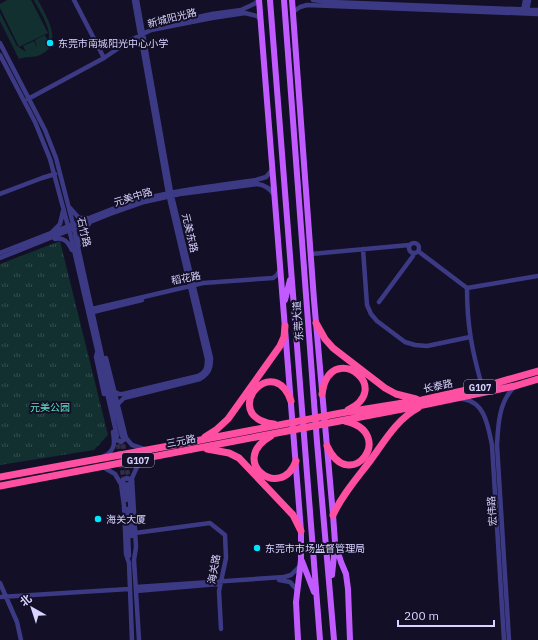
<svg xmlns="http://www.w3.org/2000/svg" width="538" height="640" viewBox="0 0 538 640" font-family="'IBM Plex Sans','Noto Sans SC',sans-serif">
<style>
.park{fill:url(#park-tufts)}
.pitch{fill:#12302f}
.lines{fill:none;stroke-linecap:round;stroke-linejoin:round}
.minor-tunnel{stroke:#312d47;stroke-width:4.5;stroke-dasharray:4.5 2;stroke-linecap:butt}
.minor{stroke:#3d3a85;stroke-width:4.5}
.major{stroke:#c25bff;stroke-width:6}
.highway{stroke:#ff4fa3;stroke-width:7}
.poi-dot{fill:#00e5ff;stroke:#130f26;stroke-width:1.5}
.labels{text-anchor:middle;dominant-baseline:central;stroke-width:4;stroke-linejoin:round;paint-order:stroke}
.shield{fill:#130f26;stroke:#9e99be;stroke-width:1}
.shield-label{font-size:9px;font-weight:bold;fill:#d9d4ff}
.street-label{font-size:10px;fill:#d9d4ff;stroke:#130f26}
.poi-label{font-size:10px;fill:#d9d4ff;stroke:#130f26;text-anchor:start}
.park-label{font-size:10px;fill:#5fe0c0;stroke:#130f26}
</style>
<defs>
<pattern id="park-tufts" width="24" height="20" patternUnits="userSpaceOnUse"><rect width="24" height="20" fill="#12302f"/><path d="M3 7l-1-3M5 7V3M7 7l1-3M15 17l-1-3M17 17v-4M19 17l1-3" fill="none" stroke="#344d4e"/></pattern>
</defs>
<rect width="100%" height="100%" fill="#130f26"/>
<path class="park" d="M 60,241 L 108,435 L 94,450 L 0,465 L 0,264 Z"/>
<path class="pitch" d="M 7,0 L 31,0 L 48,33 L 19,47 L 0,8 L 0,4 Z
M 34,0 L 38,0 C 46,16 65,44 40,55 C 33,58 27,56 19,59 L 0,21 L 0,13 L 17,46 L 26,52 L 23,46 L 34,41 L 37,48 L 35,40 L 45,35 L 48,41 C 53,29 39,11 34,0 Z"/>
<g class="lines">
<path class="minor-tunnel" d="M 117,438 L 124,482
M 122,438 L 129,482"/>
<path class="minor" d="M 74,0 L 104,58
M 313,0 L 331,2 L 538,10
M 523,11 L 525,0
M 293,12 L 300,7 L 307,5 L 538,14
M 527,12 L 529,0
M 152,27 L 212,14 L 241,10 L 254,4 L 259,0
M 0,43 L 45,130 L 56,158 L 72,220 L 102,356 L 122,436
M 0,55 L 35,122 L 50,159 L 71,237 L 117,436
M 28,99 L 104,58 L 129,41 L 151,30 L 212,18 L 245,13 L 257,16 L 261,20
M 0,194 L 42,178 L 55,174
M 70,208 L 79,218 L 87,218
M 52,232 L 60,224 L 63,211
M 55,239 C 64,237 68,242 72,250
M409 248a5 5 0 1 1 10 0a5 5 0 1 1-10 0Z
M 79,245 C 80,236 81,231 89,224
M 363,249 L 367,305 L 371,314 L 377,321 L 405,342 L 415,345 L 427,346 L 470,337
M 418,251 L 467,288
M 0,253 L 125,204 C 167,191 212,186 256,180 L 266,177 L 272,170
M 311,254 L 409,245
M 0,258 L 110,214 L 144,202 L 180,194 L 257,184 C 265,185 270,188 274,195
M 379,302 L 413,256 L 413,253
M 92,309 L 203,283 L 273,278 L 277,275 L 280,270
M 93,312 L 142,300
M 97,353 L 96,357 L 104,394
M 106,358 L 126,438 L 132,445 L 144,449
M 482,386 C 472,351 467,325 467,288 L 538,276
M 115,392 L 119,394 L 123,394 L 198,376 C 206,372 207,368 207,359 L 168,193 L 134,0
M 463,399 C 485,402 488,426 492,445 L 504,640
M 118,404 L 124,398 L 200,379 C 209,373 211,369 211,358 L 171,192 L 137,0
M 115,439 L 121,442 L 126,438
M 104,456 C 115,451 115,443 113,432
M 103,467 L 115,474 L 121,484 L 124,506 L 126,554 L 129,563 L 132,640
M 121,484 L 123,480 L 127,478 L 132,481
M 125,484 L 126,500
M 129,484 L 132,536
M 127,509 L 129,556
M 135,533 L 210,523 L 225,535 L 226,558 L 219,591 L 221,629
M 279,580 L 290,582 L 297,590
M 0,583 L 17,622 L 21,640
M 136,587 L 284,577 L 291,575 L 300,566
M 136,591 L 218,584
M 0,597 L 129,589
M 139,640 L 134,560 L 136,547 L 132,478 L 137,467 L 148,459
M 509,640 L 497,445 C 498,425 499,401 515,386"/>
<path class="major" d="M 259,0 L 301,531 L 301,560 L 296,602 L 298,640
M 270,0 L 320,640
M 284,0 L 317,442 L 334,640
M 292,0 L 314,300 L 333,515 L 335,542 L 341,562 L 346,574 L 348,589 L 350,640
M 285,300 L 290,280
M 302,561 L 314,592
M 332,575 L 335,546"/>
<path class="highway" d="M 316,323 L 325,339 L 333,348 L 385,388 L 396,394 L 416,399
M 322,394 C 323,390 323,386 325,382 C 339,347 392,388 348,410
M 274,424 C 270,424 266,423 262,421 C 227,406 274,354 291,401
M 271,436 C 227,461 281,502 296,461
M 205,437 L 216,430 L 228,419 L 280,346 L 284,337 L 285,326
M 327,446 C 350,496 398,433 345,421
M 207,449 L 229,453 L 239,458 L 293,515 L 301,531
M 0,477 L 185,443 L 341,413 L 422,400 L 489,385 L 538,371
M 0,486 L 423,405 L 515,386 L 538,379
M 333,515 C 342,495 357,478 370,461 C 384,442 397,419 418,408"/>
</g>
<g class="poi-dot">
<circle cx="50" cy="43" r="4"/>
<circle cx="98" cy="519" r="4"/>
<circle cx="257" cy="548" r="4"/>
</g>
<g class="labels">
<g class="shield">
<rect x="464" y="380" width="32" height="14" rx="3"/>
<rect x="122" y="453" width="32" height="14" rx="3"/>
</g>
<g class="shield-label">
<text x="480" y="387">G107</text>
<text x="138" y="460">G107</text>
</g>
<g class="street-label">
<text transform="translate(172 18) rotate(-14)">新城阳光路</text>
<text transform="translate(133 197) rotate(-17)">元美中路</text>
<text transform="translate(84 232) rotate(77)">石竹路</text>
<text transform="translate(190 233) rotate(77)">元美东路</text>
<text transform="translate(186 278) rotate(-11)">稻花路</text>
<text transform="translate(298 321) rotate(-94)">东莞大道</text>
<text transform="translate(438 386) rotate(-12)">长泰路</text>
<text transform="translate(181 441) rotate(-11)">三元路</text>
<text transform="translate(492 511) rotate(-94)">宏伟路</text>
<text transform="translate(214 569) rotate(-80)">海关路</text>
</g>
<g class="poi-label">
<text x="58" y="43">东莞市南城阳光中心小学</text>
<text x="106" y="519">海关大厦</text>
<text x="265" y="548">东莞市市场监督管理局</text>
</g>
<g class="park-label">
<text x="50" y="407">元美公园</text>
</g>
</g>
<g transform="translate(32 608) rotate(321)" stroke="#130f26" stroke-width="3" paint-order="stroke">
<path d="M0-3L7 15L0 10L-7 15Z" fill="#d9d4ff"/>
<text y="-6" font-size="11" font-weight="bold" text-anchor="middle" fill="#d9d4ff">北</text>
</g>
<path d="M398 620v6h96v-6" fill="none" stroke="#d9d4ff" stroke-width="2"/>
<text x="404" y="620" font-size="12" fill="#d9d4ff" stroke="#130f26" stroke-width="3" paint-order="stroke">200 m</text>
</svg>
